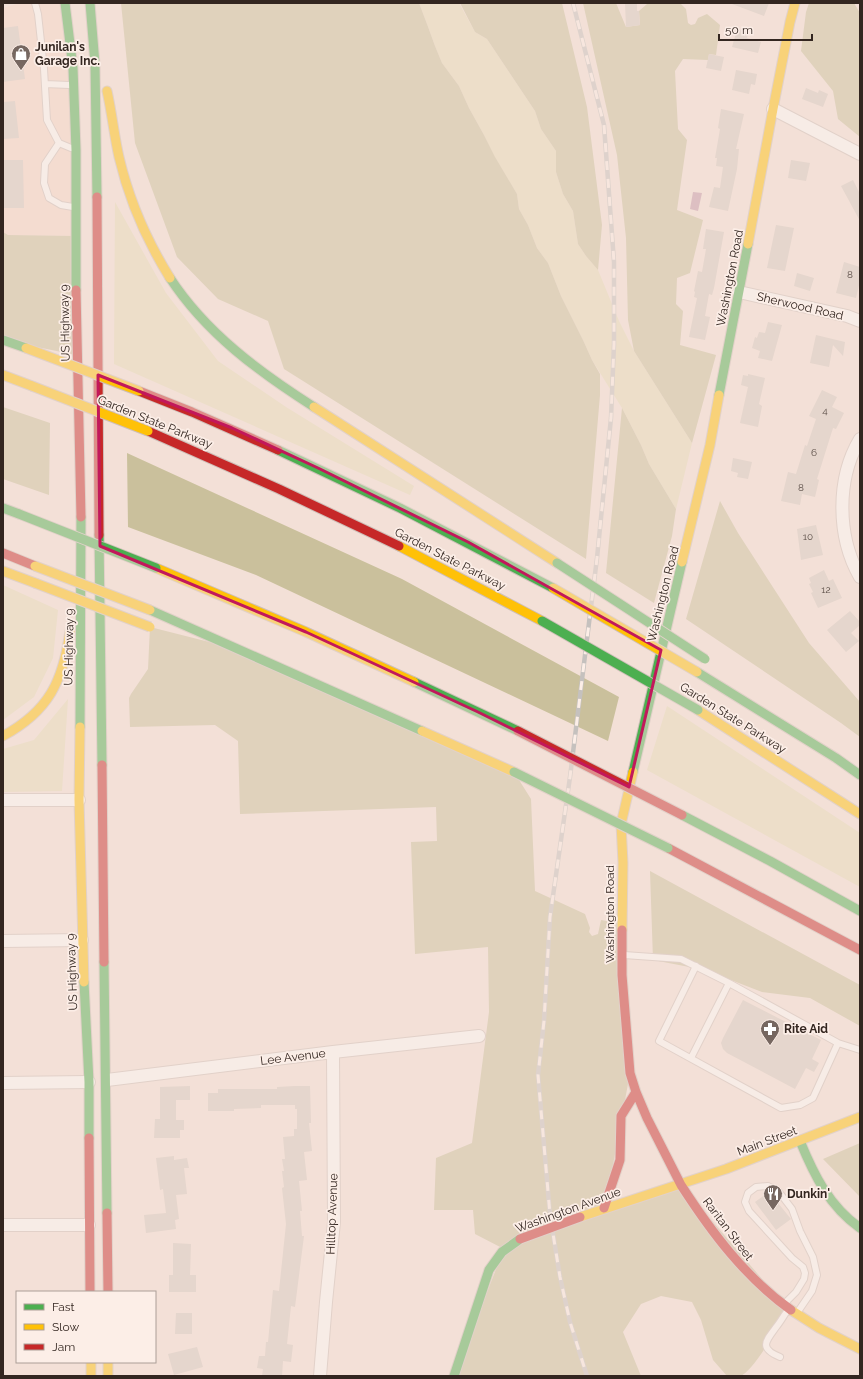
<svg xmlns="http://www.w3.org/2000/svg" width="863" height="1379" viewBox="0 0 863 1379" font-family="Raleway,sans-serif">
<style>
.built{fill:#f7d7c8}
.green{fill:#e6dbb8}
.forest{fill:#cac09c}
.water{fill:#c397a8}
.building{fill:#d6c9c0}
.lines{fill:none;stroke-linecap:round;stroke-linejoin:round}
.lane-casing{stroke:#cebfb8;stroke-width:8}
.street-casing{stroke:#cebfb8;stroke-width:14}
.fast-casing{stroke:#cebfb8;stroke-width:11}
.slow-casing{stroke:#cebfb8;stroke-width:11}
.jam-casing{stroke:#cebfb8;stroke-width:11}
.lane{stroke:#fdfaf9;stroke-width:6}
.street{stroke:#fdfaf9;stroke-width:12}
.fast{stroke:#4caf50;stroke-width:9}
.slow{stroke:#ffc107;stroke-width:9}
.jam{stroke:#c62828;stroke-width:9}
.rail-casing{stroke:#c5c1be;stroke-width:4.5}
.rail{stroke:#fceee7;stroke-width:3;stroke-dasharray:9;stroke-linecap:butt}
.fast-bridge-casing{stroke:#cebfb8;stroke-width:11;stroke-linecap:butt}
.slow-bridge-casing{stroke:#cebfb8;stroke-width:11;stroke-linecap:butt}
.jam-bridge-casing{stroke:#cebfb8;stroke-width:11;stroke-linecap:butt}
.fast-bridge{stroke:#4caf50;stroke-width:9}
.slow-bridge{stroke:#ffc107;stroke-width:9}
.jam-bridge{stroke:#c62828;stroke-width:9}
.marked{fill:none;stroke:#c2185b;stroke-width:3;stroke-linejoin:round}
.labels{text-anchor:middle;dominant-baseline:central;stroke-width:3.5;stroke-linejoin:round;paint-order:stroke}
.number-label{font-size:10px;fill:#5c4f48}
.poi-label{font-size:12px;font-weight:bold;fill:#332620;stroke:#fceee7;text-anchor:start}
.street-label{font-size:12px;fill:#332620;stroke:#fceee7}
</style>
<rect width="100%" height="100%" fill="#f3e0d7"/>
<path class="built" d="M 20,3 L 65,3 L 76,236 L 8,235 L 3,232 L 3,8 Z"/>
<path class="green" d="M 419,3 L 459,3 L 475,32 L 487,39 L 535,111 L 541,129 L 556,151 L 556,172 L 563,194 L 573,211 L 578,244 L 586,256 L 598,270 L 619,321 L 634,351 L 692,443 L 676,509 L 649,464 L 641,445 L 622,408 L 592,360 L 583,340 L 561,296 L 548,263 L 537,248 L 528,225 L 519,209 L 517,194 L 495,158 L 484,135 L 469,108 L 459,86 L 442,63 L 435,46 L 427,24 Z
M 115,202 L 166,293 L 218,361 L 286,407 L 414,486 L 410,495 L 114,364 Z
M 3,585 L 58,610 L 53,658 L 34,697 L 3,720 Z
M 68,699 L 62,791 L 3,792 L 3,749 L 34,740 Z
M 667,706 L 860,833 L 860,887 L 647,770 Z"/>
<path class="forest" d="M 121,3 L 419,3 L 427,24 L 435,46 L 442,63 L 459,86 L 469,108 L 484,135 L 495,157 L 517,194 L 519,209 L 528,225 L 537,248 L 548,263 L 561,296 L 583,340 L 592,360 L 600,374 L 600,395 L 586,559 L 284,369 L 268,321 L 218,299 L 177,257 L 135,143 Z
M 460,3 L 562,3 L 587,107 L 602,225 L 598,270 L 586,256 L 578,244 L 573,211 L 563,194 L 556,172 L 556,151 L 541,129 L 535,111 L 487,39 L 475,32 Z
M 583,3 L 616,3 L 626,27 L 640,25 L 639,11 L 647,4 L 680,3 L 686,9 L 688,23 L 691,25 L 695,24 L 698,18 L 707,14 L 720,25 L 716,55 L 709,54 L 708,60 L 683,59 L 675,71 L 678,129 L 687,140 L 677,210 L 703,220 L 690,273 L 677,278 L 676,304 L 683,311 L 680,345 L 716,355 L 692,443 L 634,351 L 628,320 L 626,238 L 617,155 Z
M 809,3 L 854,3 L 860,13 L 860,137 L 838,119 L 833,91 L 801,51 L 806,12 Z
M 3,232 L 8,235 L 76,236 L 76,355 L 3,340 Z
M 3,407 L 50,423 L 49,495 L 3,479 Z
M 622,408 L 641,445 L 649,464 L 676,509 L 672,536 L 654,603 L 606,573 Z
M 127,453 L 402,579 L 619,697 L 608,741 L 256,575 L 128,527 Z
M 720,501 L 738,533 L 809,643 L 860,702 L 860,737 L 841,723 L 686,619 Z
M 150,627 L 229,647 L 514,772 L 531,799 L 535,891 L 585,914 L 590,928 L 589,932 L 592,936 L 598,934 L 601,920 L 622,924 L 630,1073 L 605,1208 L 681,1185 L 788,1309 C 780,1323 754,1372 740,1376 C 736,1377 731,1376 727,1376 L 713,1360 L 701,1320 L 692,1302 L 661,1296 L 641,1304 L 623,1332 L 641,1376 L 454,1376 L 504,1249 L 475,1234 L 473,1210 L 434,1210 L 436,1158 L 472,1143 L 489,1012 L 488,947 L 415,954 L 411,842 L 437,841 L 436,807 L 240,814 L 238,741 L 215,725 L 130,727 L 129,698 L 131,694 L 148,669 Z
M 650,871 L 860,985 L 860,1026 L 810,998 L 762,992 L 705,970 L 653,960 Z
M 860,1143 L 860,1197 L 823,1159 Z"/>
<path class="water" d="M 693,192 L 702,193 L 698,211 L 690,209 Z"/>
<path class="building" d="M 625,3 L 637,3 L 637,11 L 639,11 L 640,25 L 626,27 Z
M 732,3 L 769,3 L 764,16 L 732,4 Z
M 18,26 L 25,79 L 3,82 L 3,28 Z
M 737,29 L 748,32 L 747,38 L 761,42 L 758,53 L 732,47 Z
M 709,54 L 724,57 L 721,71 L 706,68 Z
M 736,70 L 757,74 L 755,85 L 751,84 L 749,94 L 732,90 Z
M 806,88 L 818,93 L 819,90 L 828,94 L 823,107 L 802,99 Z
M 15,101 L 19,138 L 3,139 L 3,102 Z
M 721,109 L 744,114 L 736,149 L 739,149 L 737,169 L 728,211 L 709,207 L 714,187 L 720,188 L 723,167 L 716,166 L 717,158 L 715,158 L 720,129 L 718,128 Z
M 3,160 L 23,160 L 24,208 L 3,208 Z
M 791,160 L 810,163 L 806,181 L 788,178 Z
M 853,180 L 860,194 L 860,221 L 841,186 Z
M 776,225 L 794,228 L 785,271 L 767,268 Z
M 706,229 L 724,232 L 714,288 L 712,295 L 709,294 L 705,316 L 710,317 L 705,340 L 689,337 L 697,298 L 694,297 L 695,292 L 694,291 L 698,271 L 702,272 L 706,249 L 703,249 Z
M 844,262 L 860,267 L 860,281 L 856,298 L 836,293 Z
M 797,273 L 814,278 L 810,291 L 794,286 Z
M 768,322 L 782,325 L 772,361 L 758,358 L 760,351 L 752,348 L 755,337 L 757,338 L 759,332 L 765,333 Z
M 816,335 L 845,342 L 843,356 L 833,345 L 829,367 L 810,363 Z
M 748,374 L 765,378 L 759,404 L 762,406 L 758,427 L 740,423 L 748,387 L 741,385 L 743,375 L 748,376 Z
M 822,390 L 837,397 L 832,407 L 844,413 L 836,429 L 833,428 L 817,479 L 819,480 L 815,497 L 802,494 L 800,505 L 781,501 L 788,472 L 796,474 L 805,445 L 807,446 L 816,419 L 809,416 Z
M 733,458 L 752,462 L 748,479 L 737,477 L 738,473 L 731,471 Z
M 816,525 L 823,555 L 801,560 L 797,529 Z
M 824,570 L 829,581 L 833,579 L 842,598 L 818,608 L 811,593 L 813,592 L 809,584 L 811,583 L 809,578 Z
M 850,611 L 860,622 L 860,625 L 851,633 L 859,641 L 846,652 L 827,630 Z
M 743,1000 L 821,1040 L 812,1059 L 819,1063 L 814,1072 L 806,1068 L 795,1089 L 727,1053 L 723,1049 L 721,1043 L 723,1038 Z
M 190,1086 L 190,1100 L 176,1100 L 176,1120 L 184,1120 L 184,1130 L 180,1130 L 180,1138 L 154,1138 L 155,1119 L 160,1119 L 160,1087 Z
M 295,1086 L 310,1086 L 311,1123 L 309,1123 L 312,1151 L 304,1152 L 307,1180 L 299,1181 L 302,1211 L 300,1211 L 302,1236 L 304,1236 L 295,1307 L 291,1306 L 287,1344 L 293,1345 L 291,1362 L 283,1361 L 282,1376 L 262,1376 L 263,1369 L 257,1368 L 259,1356 L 265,1356 L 266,1342 L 268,1342 L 273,1290 L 279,1291 L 286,1224 L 282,1188 L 284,1187 L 282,1171 L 284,1171 L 282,1159 L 285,1159 L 283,1137 L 294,1136 L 294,1129 L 297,1129 L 297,1109 L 295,1109 L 295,1105 L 261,1105 L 261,1108 L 234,1109 L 234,1111 L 208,1111 L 208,1093 L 218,1093 L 218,1089 L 277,1089 L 277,1087 Z
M 174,1156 L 174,1160 L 187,1158 L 189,1168 L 184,1168 L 187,1194 L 176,1195 L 179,1219 L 175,1220 L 176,1229 L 146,1233 L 144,1215 L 166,1213 L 163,1189 L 160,1190 L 156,1158 Z
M 769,1192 L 791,1219 L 776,1230 L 755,1202 Z
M 173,1243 L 191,1244 L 190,1275 L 196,1275 L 196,1292 L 169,1292 L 169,1275 L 173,1275 Z
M 176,1313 L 192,1313 L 192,1334 L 175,1334 Z
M 197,1347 L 203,1367 L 174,1375 L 168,1354 Z"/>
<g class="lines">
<g class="lane-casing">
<path id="lane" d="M 35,3 L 38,14 L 44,69 L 47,120 L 59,143 L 71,148
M 45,84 L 69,85
M 59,143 L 45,164 L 44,183 L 49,198 L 61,205 L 73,207
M 624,955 L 681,959 L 729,983 L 838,1043 L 860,1050
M 696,966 L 659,1041 L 781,1108 L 800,1105 L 813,1098 L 838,1043
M 691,1058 L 729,983
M 784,1304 L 796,1292 L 804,1279 L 805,1273 L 803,1267 L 792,1258 L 749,1211 L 745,1202 L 748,1193 L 756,1187 L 768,1186 L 779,1192 L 792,1209 L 800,1231 L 813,1257 L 817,1275 L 812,1291 L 797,1313
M 780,1357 C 758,1348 766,1341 777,1326 C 781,1321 784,1315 788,1310"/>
</g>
<g class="street-casing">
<path id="street" d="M 773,109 L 860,154
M 739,292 L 847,316 L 860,321
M 860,439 C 836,479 837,537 860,577
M 3,800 L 79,800
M 3,941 L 82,940
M 107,1080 L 333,1052 L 479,1036
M 3,1083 L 89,1082
M 3,1225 L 89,1225
M 320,1376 L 326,1302 L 334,1222 L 333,1052"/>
</g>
<g class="fast-casing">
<path id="fast" d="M 65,3 L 73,68 L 76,150 L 76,290
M 90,3 L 95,64 L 97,197
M 170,278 C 206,333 259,372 314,407
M 3,340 L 26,348
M 719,395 L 748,244
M 278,450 L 400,508 L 553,588
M 3,508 L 19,514
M 99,535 L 102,765
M 150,610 L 422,731
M 697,672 L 836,758 L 860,775
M 414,682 L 518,731
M 80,727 L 81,517
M 633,772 L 682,562
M 682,815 L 770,861 L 860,911
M 104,962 L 107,1213
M 84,982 L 89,1082 L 89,1138
M 800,1141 C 814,1175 829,1206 860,1228
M 454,1376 L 489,1270 L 502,1252 L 520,1239"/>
</g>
<g class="slow-casing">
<path id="slow" d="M 107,91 C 112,113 114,135 119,157 C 129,200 147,241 170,278
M 748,244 L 773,109 L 790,22 L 795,3
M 3,375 L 32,386
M 314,407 L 557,563
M 399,546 L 542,621
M 682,562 L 710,445 L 719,395
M 156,568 L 306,632 L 414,682
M 3,571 L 35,583
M 698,710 L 860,814
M 80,727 L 79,800 L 84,982
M 422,731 L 514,772
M 3,736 C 49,711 63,681 70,631
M 622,930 L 623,863 L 621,824 L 633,772
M 580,1217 L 726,1169 L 860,1117
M 791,1310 L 819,1328 L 860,1349
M 91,1362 L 91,1376
M 108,1362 L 108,1376"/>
</g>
<g class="jam-casing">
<path id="jam" d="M 97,197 L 99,535
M 76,290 L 81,517
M 139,391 L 192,412 L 278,450
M 148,431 L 279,489 L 399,546
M 3,553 L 35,566
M 102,765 L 104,962
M 668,848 L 860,950
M 622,930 L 622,975 L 630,1073 L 636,1092 L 647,1118 L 681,1185
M 89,1138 L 90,1292
M 681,1185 C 712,1233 745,1277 791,1310
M 604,1208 L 620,1160 L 621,1116 L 636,1092
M 107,1213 L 108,1292"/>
</g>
<use href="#lane" class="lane"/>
<use href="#street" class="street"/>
<use href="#fast" class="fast"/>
<use href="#slow" class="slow"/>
<use href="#jam" class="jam"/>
<g class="rail-casing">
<path id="rail" d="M 573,3 L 604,125 L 614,262 L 614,344 L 611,418 L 597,558 L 570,777 L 550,917 L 544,1021 L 538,1075 L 550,1215 L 560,1277 L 570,1322 L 587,1376"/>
</g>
<use href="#rail" class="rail"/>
<g class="fast-bridge-casing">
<path id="fast-bridge" d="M 19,514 L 156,568
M 557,563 L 705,659
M 542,621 L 698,710
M 514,772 L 668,848"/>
</g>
<g class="slow-bridge-casing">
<path id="slow-bridge" d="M 26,348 L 139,391
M 32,386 L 148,431
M 35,566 L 150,610
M 35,583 L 150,627
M 553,588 L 697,672"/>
</g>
<g class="jam-bridge-casing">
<path id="jam-bridge" d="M 518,731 L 682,815
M 520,1239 L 580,1217"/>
</g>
<use href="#fast-bridge" class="fast-bridge"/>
<use href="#slow-bridge" class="slow-bridge"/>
<use href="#jam-bridge" class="jam-bridge"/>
</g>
<path d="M0 0H863V1379H0ZM 98,375 L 232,428 L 318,468 L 468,542 L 661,650 L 629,787 L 478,712 L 306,632 L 100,546 Z" fill="#f3e0d7" fill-opacity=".55" fill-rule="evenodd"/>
<path class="marked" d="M 98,375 L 232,428 L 318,468 L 468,542 L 661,650 L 629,787 L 478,712 L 306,632 L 100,546 Z"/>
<defs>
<g id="shop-pin" transform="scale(1)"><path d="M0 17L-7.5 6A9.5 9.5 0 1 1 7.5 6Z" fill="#766760" stroke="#fceee7"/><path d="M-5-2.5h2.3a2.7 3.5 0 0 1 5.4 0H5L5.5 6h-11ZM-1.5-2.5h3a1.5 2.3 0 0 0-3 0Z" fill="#fff"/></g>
<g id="pharmacy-pin" transform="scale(1)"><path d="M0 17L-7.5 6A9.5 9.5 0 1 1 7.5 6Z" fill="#766760" stroke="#fceee7"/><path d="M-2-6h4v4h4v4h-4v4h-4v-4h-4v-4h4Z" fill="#fff"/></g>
<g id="restaurant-pin" transform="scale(1)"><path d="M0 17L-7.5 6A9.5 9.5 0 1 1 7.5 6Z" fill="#766760" stroke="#fceee7"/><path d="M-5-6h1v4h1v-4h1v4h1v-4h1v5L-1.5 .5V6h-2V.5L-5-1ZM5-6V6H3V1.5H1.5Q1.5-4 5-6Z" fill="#fff"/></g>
</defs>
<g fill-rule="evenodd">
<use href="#shop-pin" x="21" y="54"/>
<use href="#pharmacy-pin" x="770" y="1029"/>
<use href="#restaurant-pin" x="773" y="1194"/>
</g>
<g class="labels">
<g class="number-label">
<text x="850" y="274">8</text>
<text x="825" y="410">4</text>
<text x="814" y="452">6</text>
<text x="801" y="487">8</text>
<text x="808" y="536">10</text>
<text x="826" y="589">12</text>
</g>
<g class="poi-label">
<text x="35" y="47">Junilan's<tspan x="35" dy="14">Garage Inc.</tspan></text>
<text x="784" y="1029">Rite Aid</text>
<text x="787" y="1194">Dunkin'</text>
</g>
<g class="street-label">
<text transform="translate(730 278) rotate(-79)">Washington Road</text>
<text transform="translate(800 306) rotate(13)">Sherwood Road</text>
<text transform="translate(65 323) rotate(-91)">US Highway 9</text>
<text transform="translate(155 422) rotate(22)">Garden State Parkway</text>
<text transform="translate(450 559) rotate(27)">Garden State Parkway</text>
<text transform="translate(663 594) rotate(-76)">Washington Road</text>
<text transform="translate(69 647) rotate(-89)">US Highway 9</text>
<text transform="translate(733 718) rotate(32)">Garden State Parkway</text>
<text transform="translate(610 914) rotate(-90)">Washington Road</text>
<text transform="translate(72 972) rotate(-92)">US Highway 9</text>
<text transform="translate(293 1057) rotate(-7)">Lee Avenue</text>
<text transform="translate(767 1141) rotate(-21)">Main Street</text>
<text transform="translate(568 1210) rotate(-20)">Washington Avenue</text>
<text transform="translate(332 1214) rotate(-88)">Hilltop Avenue</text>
<text transform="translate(728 1229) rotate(53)">Raritan Street</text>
</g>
</g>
<rect width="863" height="1379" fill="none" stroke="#332620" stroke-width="8"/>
<rect x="16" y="1291" width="140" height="72" fill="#fceee7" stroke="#ac9e97"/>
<rect x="24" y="1304" width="20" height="6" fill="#4caf50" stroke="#ac9e97"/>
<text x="52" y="1311" font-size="12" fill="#332620">Fast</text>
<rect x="24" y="1324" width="20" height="6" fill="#ffc107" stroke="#ac9e97"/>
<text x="52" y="1331" font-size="12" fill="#332620">Slow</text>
<rect x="24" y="1344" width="20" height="6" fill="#c62828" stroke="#ac9e97"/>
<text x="52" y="1351" font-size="12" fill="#332620">Jam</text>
<path d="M719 34v6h93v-6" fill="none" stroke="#332620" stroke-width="2"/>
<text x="725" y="34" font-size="12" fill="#332620" stroke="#fceee7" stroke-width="3" paint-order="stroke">50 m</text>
</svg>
